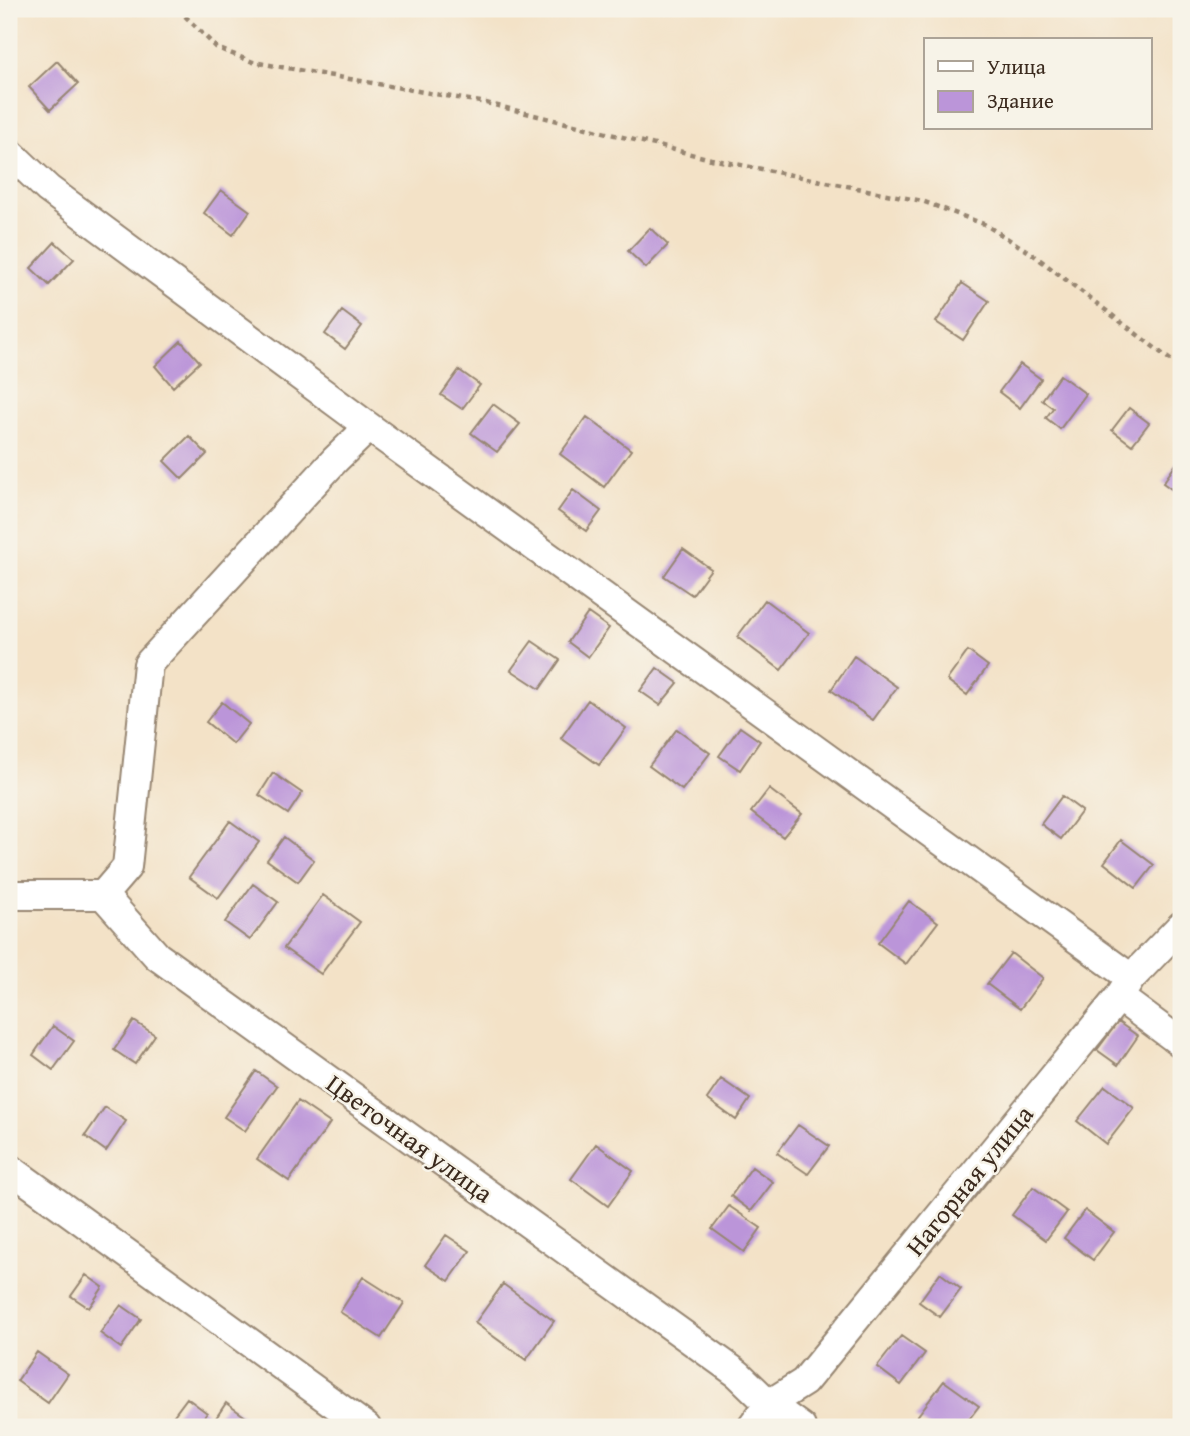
<svg xmlns="http://www.w3.org/2000/svg" width="1190" height="1436" viewBox="0 0 1190 1436" font-family="'Gentium Book Plus',serif">
<style>
.building{fill:#bb95d9}
.lines{fill:none;stroke-linecap:round;stroke-linejoin:round}
.minor-casing{stroke:#978672;stroke-width:32}
.path{stroke:#978672;stroke-width:4.5;stroke-dasharray:5 5;stroke-linecap:butt}
.minor{stroke:#fff;stroke-width:28}
.labels{text-anchor:middle;dominant-baseline:central;stroke-width:5;stroke-linejoin:round;paint-order:stroke}
.street-label{font-size:26px;fill:#3b2a1e;stroke:#f7f3e8}
</style>
<rect width="100%" height="100%" fill="#f7f3e8"/>
<filter id="ink" filterUnits="userSpaceOnUse"><feTurbulence type="fractalNoise" baseFrequency=".0143" numOctaves="2"/><feDisplacementMap in="SourceGraphic" scale="14" xChannelSelector="R" yChannelSelector="G"/><feConvolveMatrix kernelMatrix="1 2 1 2 8 2 1 2 1" color-interpolation-filters="sRGB"/></filter>
<filter id="wash" filterUnits="userSpaceOnUse"><feTurbulence type="fractalNoise" baseFrequency=".00686" numOctaves="4" result="noise"/><feDisplacementMap in="SourceGraphic" scale="28" xChannelSelector="R" yChannelSelector="G"/><feGaussianBlur stdDeviation="1.57" result="paint"/><feColorMatrix in="noise" values="0 0 0 0 0 0 0 0 0 0 0 0 0 0 0 0 0 1.4 0 .05"/><feComposite in="paint" operator="in"/></filter>
<g filter="url(#wash)">
<rect width="100%" height="100%" fill="#f3e2c7"/>
<g id="blocks">
<path class="building" d="M 57,61 L 78,84 L 50,110 L 29,87 Z
M 221,190 L 250,211 L 233,235 L 204,213 Z
M 650,228 L 668,245 L 646,268 L 628,251 Z
M 55,242 L 74,259 L 49,285 L 31,268 Z
M 962,283 L 989,301 L 963,340 L 936,322 Z
M 342,311 L 362,326 L 345,349 L 325,334 Z
M 181,341 L 200,362 L 173,387 L 155,366 Z
M 1020,364 L 1041,379 L 1020,408 L 999,392 Z
M 459,370 L 480,385 L 462,409 L 441,395 Z
M 1060,375 L 1086,394 L 1060,429 L 1046,418 L 1053,408 L 1042,400 Z
M 493,404 L 520,424 L 497,452 L 471,433 Z
M 1129,408 L 1149,423 L 1132,445 L 1112,430 Z
M 587,417 L 631,450 L 604,487 L 560,454 Z
M 189,436 L 207,454 L 182,479 L 164,461 Z
M 1181,457 L 1181,496 L 1163,483 Z
M 573,490 L 601,511 L 586,531 L 558,511 Z
M 683,549 L 711,569 L 692,595 L 664,576 Z
M 765,600 L 809,633 L 781,670 L 737,637 Z
M 588,613 L 609,628 L 588,657 L 568,642 Z
M 532,641 L 560,660 L 540,689 L 511,670 Z
M 968,651 L 988,666 L 967,695 L 947,680 Z
M 854,656 L 897,687 L 873,720 L 831,690 Z
M 657,668 L 678,683 L 660,705 L 640,691 Z
M 588,700 L 626,728 L 599,765 L 561,738 Z
M 222,702 L 249,724 L 233,744 L 206,722 Z
M 740,727 L 760,741 L 740,770 L 719,756 Z
M 677,729 L 710,753 L 682,790 L 649,766 Z
M 273,773 L 302,793 L 288,814 L 259,795 Z
M 769,789 L 802,814 L 783,837 L 751,812 Z
M 1062,796 L 1082,811 L 1061,839 L 1041,824 Z
M 230,821 L 259,842 L 218,898 L 189,877 Z
M 284,837 L 314,860 L 298,882 L 267,860 Z
M 1121,840 L 1154,865 L 1136,888 L 1104,863 Z
M 253,884 L 278,902 L 250,940 L 225,922 Z
M 323,895 L 360,922 L 321,974 L 284,948 Z
M 909,901 L 938,922 L 906,964 L 878,943 Z
M 1011,953 L 1043,978 L 1020,1009 L 987,984 Z
M 134,1021 L 155,1035 L 135,1064 L 114,1050 Z
M 1118,1022 L 1138,1036 L 1118,1065 L 1097,1050 Z
M 53,1026 L 74,1041 L 53,1070 L 33,1055 Z
M 256,1071 L 277,1086 L 245,1131 L 224,1117 Z
M 721,1079 L 750,1099 L 736,1120 L 707,1099 Z
M 1105,1086 L 1134,1108 L 1106,1144 L 1077,1121 Z
M 298,1101 L 330,1123 L 289,1181 L 257,1159 Z
M 105,1107 L 126,1121 L 106,1151 L 85,1136 Z
M 798,1125 L 829,1146 L 808,1174 L 777,1153 Z
M 596,1144 L 633,1171 L 608,1206 L 571,1179 Z
M 752,1167 L 773,1182 L 751,1211 L 731,1196 Z
M 1033,1187 L 1067,1212 L 1046,1240 L 1012,1215 Z
M 729,1206 L 761,1228 L 744,1252 L 712,1229 Z
M 1085,1210 L 1114,1232 L 1093,1260 L 1064,1238 Z
M 446,1235 L 470,1251 L 449,1281 L 425,1265 Z
M 940,1273 L 961,1289 L 940,1317 L 919,1302 Z
M 86,1275 L 103,1287 L 89,1308 L 71,1296 Z
M 363,1277 L 404,1303 L 381,1338 L 340,1312 Z
M 503,1284 L 554,1321 L 526,1360 L 475,1323 Z
M 121,1305 L 141,1319 L 121,1348 L 100,1333 Z
M 901,1336 L 925,1353 L 901,1385 L 877,1367 Z
M 37,1352 L 68,1374 L 48,1403 L 17,1381 Z
M 944,1381 L 979,1406 L 963,1427 L 929,1427 L 916,1418 Z
M 187,1398 L 207,1413 L 197,1427 L 176,1427 L 169,1422 Z
M 226,1403 L 247,1418 L 240,1427 L 210,1427 Z"/>
</g>
</g>
<g filter="url(#ink)">
<use href="#blocks" fill-opacity="0" stroke="#978672" stroke-width="2"/>
<g class="lines">
<g class="minor-casing">
<path id="minor" d="M 9,152 L 48,189 L 369,427 L 1131,978
M 9,895 L 103,895 L 157,956 L 738,1374 L 769,1404 L 801,1427
M 103,895 L 127,867 L 148,664 L 335,460 L 369,427
M 1119,997 L 1181,1043
M 9,1168 L 366,1427
M 752,1427 L 769,1404 L 804,1382 L 1119,997 L 1131,978 L 1181,926"/>
</g>
<path class="path" d="M 178,9 L 217,48 L 253,62 L 486,103 L 711,159 L 922,201 L 984,224 L 1031,253 L 1181,368"/>
<use href="#minor" class="minor"/>
</g>
</g>
<g class="labels">
<g class="street-label">
<text transform="translate(410 1138) rotate(36)">Цветочная улица</text>
<text transform="translate(969 1180) rotate(-51)">Нагорная улица</text>
</g>
</g>
<rect width="1190" height="1436" fill="none" stroke="#f7f3e8" stroke-width="35"/>
<rect x="924" y="38" width="228" height="91" fill="#f7f3e8" stroke="#aca397" stroke-width="2"/>
<rect x="938" y="61" width="35" height="10" fill="#ffffff" stroke="#aca397" stroke-width="2"/>
<text x="987" y="74" font-size="21" fill="#3b2a1e">Улица</text>
<rect x="938" y="91" width="35" height="21" fill="#bb95d9" stroke="#aca397" stroke-width="2"/>
<text x="987" y="108" font-size="21" fill="#3b2a1e">Здание</text>
</svg>
